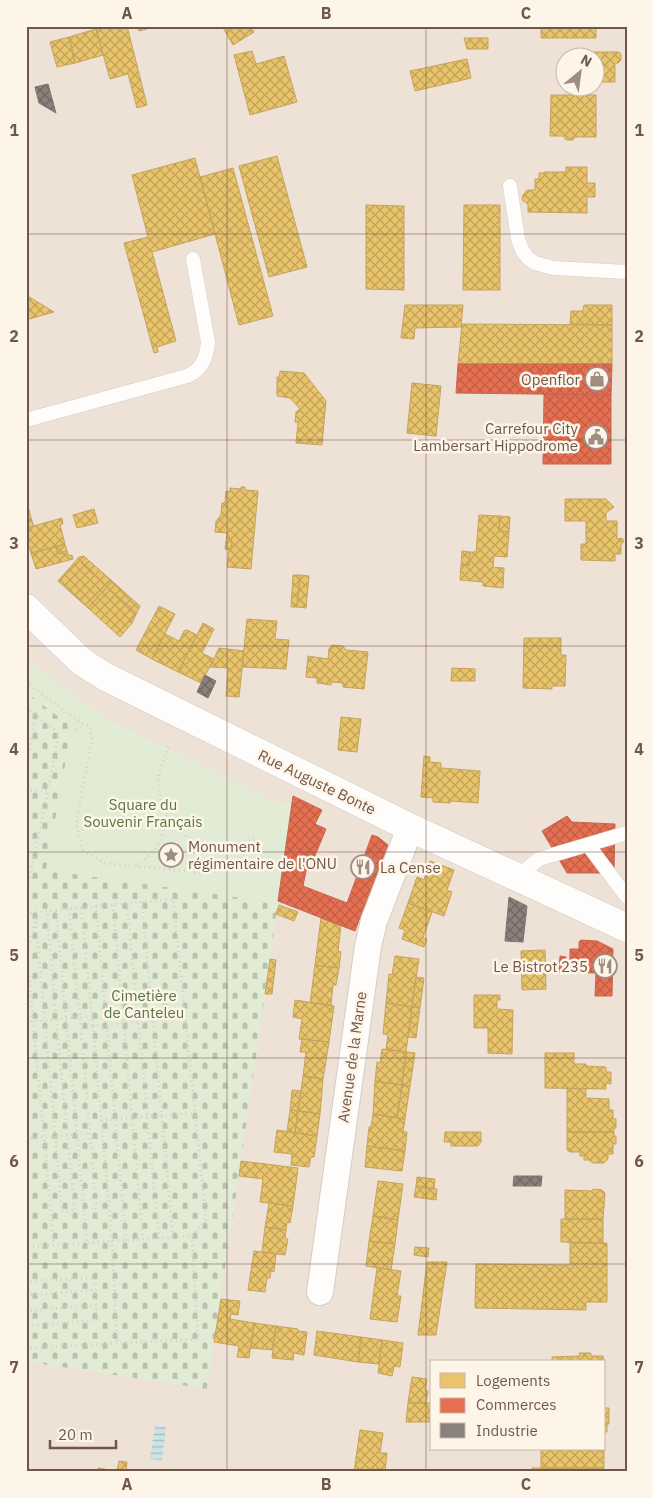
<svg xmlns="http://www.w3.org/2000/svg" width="653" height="1498" viewBox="0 0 653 1498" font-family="'IBM Plex Sans',sans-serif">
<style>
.residential{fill:#eee2d6;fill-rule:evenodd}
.cemetery{fill:url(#cemetery-stones)}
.park{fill:#e2ebd4}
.water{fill:url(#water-rules)}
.homes{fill:url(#homes-cross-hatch);stroke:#c5a360}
.shops{fill:url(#shops-cross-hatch);stroke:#c4684f}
.industry{fill:url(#industry-cross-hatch);stroke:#82746d}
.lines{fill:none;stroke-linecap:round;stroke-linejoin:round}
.service-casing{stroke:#d4cdc7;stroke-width:15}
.minor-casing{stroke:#d4cdc7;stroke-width:28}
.tertiary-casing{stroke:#d4cdc7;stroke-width:29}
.path{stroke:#d6cfca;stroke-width:3;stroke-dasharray:1 4;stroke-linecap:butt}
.service{stroke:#fefdfc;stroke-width:14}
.minor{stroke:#fefdfc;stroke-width:26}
.tertiary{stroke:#fefdfc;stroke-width:28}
.grid{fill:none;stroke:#71574a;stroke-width:1;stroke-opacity:0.55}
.labels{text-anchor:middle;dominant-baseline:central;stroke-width:5;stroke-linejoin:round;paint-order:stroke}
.poi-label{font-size:15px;fill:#71574a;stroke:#fef5e9;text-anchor:end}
.street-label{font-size:15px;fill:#71574a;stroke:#fef5e9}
.park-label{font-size:15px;fill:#547743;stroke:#fef5e9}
.neatline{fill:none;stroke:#71574a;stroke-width:2}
.grid-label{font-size:16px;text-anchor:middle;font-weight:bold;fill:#71574a}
</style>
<defs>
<pattern id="cemetery-stones" width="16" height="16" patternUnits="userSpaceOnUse" patternTransform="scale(1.25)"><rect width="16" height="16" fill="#e2ebd4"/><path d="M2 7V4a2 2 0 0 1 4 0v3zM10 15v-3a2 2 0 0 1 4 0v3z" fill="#bcc1ae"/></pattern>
<pattern id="water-rules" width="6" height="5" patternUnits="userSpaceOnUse" patternTransform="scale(1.25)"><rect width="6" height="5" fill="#cbe3e5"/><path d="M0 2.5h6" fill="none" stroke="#a9bbbc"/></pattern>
<pattern id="homes-cross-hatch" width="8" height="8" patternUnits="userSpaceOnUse" patternTransform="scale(1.25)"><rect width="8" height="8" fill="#e9c46a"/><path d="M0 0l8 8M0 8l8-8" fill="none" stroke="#c1a259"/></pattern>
<pattern id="shops-cross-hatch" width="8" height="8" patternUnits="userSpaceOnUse" patternTransform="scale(1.25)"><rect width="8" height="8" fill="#e76f51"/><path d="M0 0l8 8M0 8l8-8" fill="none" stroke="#c05e45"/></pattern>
<pattern id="industry-cross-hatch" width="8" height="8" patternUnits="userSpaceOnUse" patternTransform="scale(1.25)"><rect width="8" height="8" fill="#8a817c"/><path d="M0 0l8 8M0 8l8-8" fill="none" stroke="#706762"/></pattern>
</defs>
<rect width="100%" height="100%" fill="#f5f0e9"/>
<path class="residential" d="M 26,26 L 627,26 L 627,1472 L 26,1472 ZM 566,58 L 596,58 L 596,88 L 566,88 ZM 432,1362 L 604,1362 L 604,1449 L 432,1449 Z"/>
<path class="cemetery" d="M 26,692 L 72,727 L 46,870 L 278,903 L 241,1161 L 207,1389 L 29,1362 L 29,1356 L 26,1356 Z"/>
<path class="park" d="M 26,660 L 106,718 L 278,803 L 291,803 L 278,903 L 46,870 L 72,727 L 26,692 Z"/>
<path class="water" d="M 155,1425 L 166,1427 L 162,1460 L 150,1459 Z"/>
<path class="homes" d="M 105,26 L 127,26 L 147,105 L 137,108 L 128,74 L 110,79 L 96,29 Z
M 138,26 L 158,26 L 139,31 Z
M 222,26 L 250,26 L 254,32 L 233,45 Z
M 541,26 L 596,26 L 596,38 L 541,38 Z
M 96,29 L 103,55 L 75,63 L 69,37 Z
M 69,37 L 75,63 L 57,67 L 50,42 Z
M 464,38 L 488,38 L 488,49 L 467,49 Z
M 252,51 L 256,64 L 284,56 L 297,102 L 250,115 L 234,55 Z
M 590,52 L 619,52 L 621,54 L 621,60 L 618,63 L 615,63 L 615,82 L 598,82 L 598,68 L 596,68 L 596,58 L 590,58 Z
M 467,59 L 471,78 L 415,91 L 410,71 Z
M 551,95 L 596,95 L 596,137 L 575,137 L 573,140 L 566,140 L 563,136 L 550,136 Z
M 277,156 L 307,267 L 269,277 L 239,166 Z
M 195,158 L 215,234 L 152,252 L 176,341 L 157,347 L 158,352 L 154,353 L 124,243 L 148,237 L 132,175 Z
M 566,167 L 587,167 L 587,183 L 595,183 L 595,197 L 587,197 L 587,213 L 528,212 L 528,204 L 522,200 L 523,195 L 527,190 L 535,190 L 535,179 L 539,179 L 539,173 L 544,173 L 544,172 L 566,172 Z
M 233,168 L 273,316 L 239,325 L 200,177 Z
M 366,205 L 404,206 L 404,290 L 366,289 Z
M 464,205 L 500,205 L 500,290 L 463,290 Z
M 26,295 L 54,312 L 26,320 Z
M 405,305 L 463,305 L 461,327 L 415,328 L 414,339 L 401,338 Z
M 584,305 L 612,305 L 612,325 L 570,324 L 571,311 L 583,311 Z
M 462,324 L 612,325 L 612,364 L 458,364 Z
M 280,371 L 304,373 L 326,401 L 322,445 L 296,443 L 298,423 L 295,422 L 296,412 L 300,409 L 290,398 L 277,396 L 277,377 L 279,377 Z
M 412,383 L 441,386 L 436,436 L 407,433 Z
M 241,487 L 245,487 L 245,490 L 258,491 L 251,569 L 227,567 L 229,549 L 231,550 L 232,542 L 227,533 L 215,532 L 216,521 L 221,515 L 222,503 L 225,503 L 226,491 L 230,492 L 230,488 L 241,489 Z
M 26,499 L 32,521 L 26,522 Z
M 565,499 L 606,499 L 614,507 L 606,513 L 606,521 L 617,521 L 617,539 L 622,538 L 624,541 L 621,545 L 621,554 L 615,554 L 615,561 L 581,560 L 581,544 L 586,544 L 586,521 L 565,521 Z
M 94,509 L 98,523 L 77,528 L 73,515 Z
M 479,515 L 500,516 L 499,531 L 509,532 L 507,557 L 494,556 L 493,567 L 504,568 L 503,588 L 483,586 L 483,582 L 460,580 L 461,565 L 469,565 L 470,552 L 476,552 Z
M 500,516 L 510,517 L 509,532 L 499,531 Z
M 62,518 L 63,524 L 60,525 L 65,544 L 31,553 L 26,535 L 26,528 Z
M 32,521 L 34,526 L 26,528 L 26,522 Z
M 227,533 L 232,542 L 231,550 L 225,549 Z
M 65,544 L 67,551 L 58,554 L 56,547 Z
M 56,547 L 58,554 L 67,551 L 69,556 L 72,555 L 73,559 L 36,569 L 31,553 Z
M 462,551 L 470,552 L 469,565 L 461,565 Z
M 84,556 L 86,558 L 81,563 L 107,587 L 88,608 L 58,581 L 79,557 Z
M 86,558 L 112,581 L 107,587 L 81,563 Z
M 293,575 L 300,575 L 297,607 L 291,607 Z
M 300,575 L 309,576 L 306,608 L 297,607 Z
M 112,581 L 140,606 L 132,623 L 129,621 L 136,613 L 107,587 Z
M 107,587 L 136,613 L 129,621 L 132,623 L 120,637 L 88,608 Z
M 159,606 L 175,614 L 152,659 L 136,650 Z
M 247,619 L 277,621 L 275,639 L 289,640 L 286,669 L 242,667 Z
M 203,623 L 214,629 L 202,653 L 214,659 L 201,683 L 178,672 Z
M 187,630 L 197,635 L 178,672 L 152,659 L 165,634 L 179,641 L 184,631 Z
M 524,638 L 561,638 L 561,655 L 566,655 L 565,686 L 552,686 L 552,689 L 523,688 Z
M 332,645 L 343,646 L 346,650 L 368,652 L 364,689 L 343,687 L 343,683 L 331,682 L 331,685 L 317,683 L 317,678 L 306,677 L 308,656 L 328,659 L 329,649 Z
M 219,648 L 244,651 L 239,697 L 226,696 L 228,668 L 210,667 Z
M 452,668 L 475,669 L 475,681 L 451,681 Z
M 341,717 L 361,719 L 357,752 L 338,750 Z
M 424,756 L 430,757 L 430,762 L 441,763 L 441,768 L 480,771 L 478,803 L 450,801 L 450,803 L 433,802 L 433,798 L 421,797 Z
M 430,861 L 454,870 L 447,890 L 452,892 L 444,916 L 408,903 L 417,877 L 424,880 Z
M 408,903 L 432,912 L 423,938 L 427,939 L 424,947 L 402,939 L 405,930 L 399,928 Z
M 279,905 L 298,912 L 294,921 L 276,914 Z
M 321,918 L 341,926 L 338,951 L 341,952 L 339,968 L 315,965 Z
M 545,950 L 546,989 L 522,990 L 521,951 Z
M 395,956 L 419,959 L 412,1007 L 386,1003 L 389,974 L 392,975 Z
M 270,959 L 276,960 L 272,994 L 265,994 Z
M 315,965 L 339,968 L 336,985 L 333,985 L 331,1005 L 310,1003 Z
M 416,977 L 424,978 L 420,1007 L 412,1007 Z
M 474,995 L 500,995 L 500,1000 L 497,1000 L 497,1009 L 513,1010 L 512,1054 L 488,1053 L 488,1028 L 474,1028 Z
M 295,1000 L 334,1006 L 329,1042 L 299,1039 L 302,1019 L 293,1017 Z
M 386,1003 L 412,1007 L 406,1052 L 386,1049 L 388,1035 L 383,1034 Z
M 412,1007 L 420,1007 L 416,1038 L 408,1037 Z
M 302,1039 L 329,1042 L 323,1079 L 303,1076 L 306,1052 L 300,1052 Z
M 382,1049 L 406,1052 L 402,1085 L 375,1081 L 377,1062 L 380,1063 Z
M 406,1052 L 415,1053 L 410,1086 L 402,1085 Z
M 545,1053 L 574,1053 L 574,1064 L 586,1064 L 586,1066 L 606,1067 L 606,1072 L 611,1072 L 611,1084 L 606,1083 L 606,1089 L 545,1088 Z
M 303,1076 L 323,1079 L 320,1114 L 298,1111 Z
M 375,1081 L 402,1085 L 397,1118 L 373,1114 Z
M 402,1085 L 410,1086 L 405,1119 L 397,1118 Z
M 567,1088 L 586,1089 L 586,1098 L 609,1099 L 609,1110 L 613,1110 L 613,1119 L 616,1119 L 616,1128 L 614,1128 L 614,1132 L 567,1132 Z
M 292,1090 L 301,1091 L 298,1111 L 290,1110 Z
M 290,1110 L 298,1111 L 295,1133 L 287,1131 Z
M 298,1111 L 320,1114 L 317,1136 L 295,1133 Z
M 373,1114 L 405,1119 L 403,1132 L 407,1132 L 405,1151 L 367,1146 L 369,1127 L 371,1127 Z
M 277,1130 L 317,1136 L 314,1157 L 311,1157 L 309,1167 L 291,1165 L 292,1154 L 274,1152 Z
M 445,1132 L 481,1132 L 481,1142 L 478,1146 L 451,1146 L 451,1142 L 444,1142 Z
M 567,1132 L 614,1132 L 614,1136 L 616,1136 L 616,1144 L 613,1144 L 613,1154 L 608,1154 L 608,1159 L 604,1163 L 593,1163 L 589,1160 L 584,1160 L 584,1156 L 580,1156 L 580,1152 L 570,1152 L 567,1150 Z
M 367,1146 L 405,1151 L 402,1171 L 365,1167 Z
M 241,1161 L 298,1168 L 293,1206 L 260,1202 L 263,1179 L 239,1176 Z
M 417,1177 L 435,1179 L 434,1189 L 416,1186 Z
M 378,1181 L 403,1184 L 398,1220 L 373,1216 Z
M 416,1186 L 437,1189 L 436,1200 L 414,1197 Z
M 593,1189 L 602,1190 L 605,1193 L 603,1219 L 565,1219 L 565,1190 L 592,1191 Z
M 269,1203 L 293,1206 L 290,1223 L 287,1222 L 286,1230 L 265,1227 Z
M 373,1216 L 398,1220 L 395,1244 L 369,1241 Z
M 561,1219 L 603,1219 L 603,1243 L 561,1242 Z
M 265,1227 L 286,1230 L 285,1238 L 288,1239 L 285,1255 L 262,1252 Z
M 369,1241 L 395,1244 L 391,1270 L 366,1266 Z
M 570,1243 L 607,1243 L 607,1302 L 586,1302 L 586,1310 L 475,1308 L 476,1264 L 570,1265 Z
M 415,1247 L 429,1248 L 428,1257 L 414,1255 Z
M 254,1251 L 276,1254 L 274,1272 L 271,1271 L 270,1278 L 267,1278 L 265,1292 L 248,1290 Z
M 427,1262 L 447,1262 L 436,1335 L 418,1335 Z
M 377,1268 L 401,1271 L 397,1296 L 401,1296 L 397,1322 L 370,1319 Z
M 221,1299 L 240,1301 L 238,1315 L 231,1314 L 230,1319 L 254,1323 L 249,1358 L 237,1357 L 239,1346 L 214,1342 Z
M 254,1323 L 276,1326 L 272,1350 L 251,1348 Z
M 276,1326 L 298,1329 L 298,1331 L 307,1332 L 304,1355 L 294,1353 L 293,1360 L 272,1358 Z
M 317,1331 L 361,1337 L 358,1362 L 314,1355 Z
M 361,1337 L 382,1340 L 379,1364 L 358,1362 Z
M 382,1340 L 403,1343 L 400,1367 L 394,1366 L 392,1376 L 378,1373 Z
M 579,1353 L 591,1353 L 591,1356 L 603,1356 L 604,1362 L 552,1362 L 552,1357 L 580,1356 Z
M 412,1377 L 427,1379 L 425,1390 L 428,1391 L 426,1403 L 408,1403 Z
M 408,1403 L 432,1403 L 432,1422 L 406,1422 Z
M 604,1408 L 609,1408 L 609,1424 L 607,1424 L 607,1432 L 604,1432 Z
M 360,1430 L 383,1433 L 380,1453 L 387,1453 L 385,1472 L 354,1472 Z
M 541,1449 L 604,1450 L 604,1468 L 541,1468 Z
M 119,1461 L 127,1462 L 126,1472 L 97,1472 L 98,1468 L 117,1471 Z
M 532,1468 L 604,1468 L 604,1472 L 532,1472 Z"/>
<path class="shops" d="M 458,364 L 612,364 L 611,395 L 456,393 Z
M 544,394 L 611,395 L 611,464 L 543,464 Z
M 293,796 L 322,810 L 315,824 L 326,829 L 314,858 L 309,856 L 303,886 L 347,903 L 372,835 L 378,837 L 388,845 L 355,931 L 278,901 Z
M 567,816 L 572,822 L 615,824 L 614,873 L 567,873 L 542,831 Z
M 581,940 L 597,941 L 613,949 L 612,996 L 595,996 L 596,973 L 559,972 L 560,956 L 566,957 L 565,964 L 570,964 L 570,949 L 579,949 L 579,942 Z"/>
<path class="industry" d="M 48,84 L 56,113 L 39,103 L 35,87 Z
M 205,675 L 216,681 L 208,698 L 197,692 Z
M 509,897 L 527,906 L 523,942 L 505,941 Z
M 514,1176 L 542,1176 L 541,1186 L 513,1186 Z"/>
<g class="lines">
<g class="service-casing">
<path id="service" d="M 510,186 L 518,239 L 522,250 L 528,258 L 535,263 L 553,268 L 627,272
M 26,420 L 187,376 C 202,370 207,356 208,342 L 193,259
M 588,845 L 627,897
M 517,877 L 539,859 L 627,833"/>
</g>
<g class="minor-casing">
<path id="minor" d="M 320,1292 L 368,946 L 374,921 L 405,841 L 411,828"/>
</g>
<g class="tertiary-casing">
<path id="tertiary" d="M 26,608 L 82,662 L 106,677 L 411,828 L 627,928"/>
</g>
<path class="path" d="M 26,682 L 84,725 L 90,726 L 92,739 L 76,823 L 83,850 L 104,863 L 208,873 L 233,867 L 256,842 L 255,837 L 235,850 L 202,847 L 184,834 L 161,807 L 158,776 L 169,746
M 26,708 L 59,733 L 48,790
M 76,730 L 84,725
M 26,769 L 36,715
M 26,791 L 48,790 L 26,896
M 137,866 L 155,850 L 162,836 L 168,815
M 142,902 L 173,1238
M 127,904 L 159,1238
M 113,905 L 143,1239
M 96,906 L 126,1241
M 81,908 L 92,1016
M 69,909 L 80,1018 L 97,1217
M 56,911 L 87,1243
M 35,912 L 62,1211 L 75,1211 L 56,1019 L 47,911
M 26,913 L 173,899 L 206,1220 L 192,1236 L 26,1247
M 35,922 L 27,954 L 54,1245
M 26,1022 L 92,1016 L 93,1026 L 185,1017
M 93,1026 L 112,1241 L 117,1344
M 101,1120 L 196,1113
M 26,1139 L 89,1133
M 26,1281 L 95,1278 L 97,1320 L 26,1326
M 26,1295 L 96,1290
M 26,1311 L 96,1305
M 26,1348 L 198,1339 L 192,1236"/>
<use href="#service" class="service"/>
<use href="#minor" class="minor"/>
<use href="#tertiary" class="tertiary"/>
</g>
<path class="grid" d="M 227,26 L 227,1472M 426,26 L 426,1472M 26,234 L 627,234M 26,440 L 627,440M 26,646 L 627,646M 26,852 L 627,852M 26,1058 L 627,1058M 26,1264 L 627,1264"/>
<defs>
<g id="shop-ring" transform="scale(1.25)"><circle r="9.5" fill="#fef5e9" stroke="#9f8d82" stroke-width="1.5"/><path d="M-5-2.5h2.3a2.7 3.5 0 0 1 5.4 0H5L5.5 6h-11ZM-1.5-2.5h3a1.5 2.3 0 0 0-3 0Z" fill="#9f8d82"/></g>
<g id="civic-ring" transform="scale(1.25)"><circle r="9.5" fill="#fef5e9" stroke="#9f8d82" stroke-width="1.5"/><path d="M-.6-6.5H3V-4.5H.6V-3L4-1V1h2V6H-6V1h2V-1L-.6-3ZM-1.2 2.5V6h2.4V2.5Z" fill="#9f8d82"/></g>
<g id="sight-ring" transform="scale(1.25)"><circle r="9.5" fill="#fef5e9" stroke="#9f8d82" stroke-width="1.5"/><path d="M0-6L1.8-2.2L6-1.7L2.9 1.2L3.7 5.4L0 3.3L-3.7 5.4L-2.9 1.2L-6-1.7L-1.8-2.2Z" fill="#9f8d82"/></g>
<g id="restaurant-ring" transform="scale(1.25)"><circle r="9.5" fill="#fef5e9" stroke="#9f8d82" stroke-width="1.5"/><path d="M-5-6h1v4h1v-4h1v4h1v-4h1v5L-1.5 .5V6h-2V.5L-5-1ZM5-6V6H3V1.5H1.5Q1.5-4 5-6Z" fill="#9f8d82"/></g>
</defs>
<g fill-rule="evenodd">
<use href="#shop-ring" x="597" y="379"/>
<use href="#civic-ring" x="596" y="437"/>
<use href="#sight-ring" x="171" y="855"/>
<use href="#restaurant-ring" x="363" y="867"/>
<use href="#restaurant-ring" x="605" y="966"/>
</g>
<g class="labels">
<g class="poi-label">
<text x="580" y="379">Openflor</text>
<text x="578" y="428">Carrefour City<tspan x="578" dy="17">Lambersart Hippodrome</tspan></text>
<text x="188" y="846" text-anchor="start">Monument<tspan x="188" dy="17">régimentaire de l'ONU</tspan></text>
<text x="380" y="867" text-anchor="start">La Cense</text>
<text x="588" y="966">Le Bistrot 235</text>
</g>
<g class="street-label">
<text transform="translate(317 782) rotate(26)">Rue Auguste Bonte</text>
<text transform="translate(352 1057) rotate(-82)">Avenue de la Marne</text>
</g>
<g class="park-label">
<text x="143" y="804">Square du<tspan x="143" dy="17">Souvenir Français</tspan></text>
<text x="144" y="995">Cimetière<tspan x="144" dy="17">de Canteleu</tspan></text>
</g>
</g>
<rect width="653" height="1498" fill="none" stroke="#fef5e9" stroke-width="55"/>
<rect x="430" y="1360" width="175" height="90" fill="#fef5e9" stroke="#c6b6a9"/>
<rect x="440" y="1373" width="25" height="15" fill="#e9c46a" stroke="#c6b6a9"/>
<text x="476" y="1386" font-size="15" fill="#71574a">Logements</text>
<rect x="440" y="1398" width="25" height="15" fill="#e76f51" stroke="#c6b6a9"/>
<text x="476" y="1410" font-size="15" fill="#71574a">Commerces</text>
<rect x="440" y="1423" width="25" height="15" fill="#8a817c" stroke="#c6b6a9"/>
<text x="476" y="1436" font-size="15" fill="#71574a">Industrie</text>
<g transform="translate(580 72) rotate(29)"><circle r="24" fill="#fef5e9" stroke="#c6b6a9"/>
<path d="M0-4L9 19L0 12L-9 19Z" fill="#9f8d82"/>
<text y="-8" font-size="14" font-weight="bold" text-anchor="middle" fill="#71574a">N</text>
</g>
<path d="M50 1440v8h66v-8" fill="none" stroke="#71574a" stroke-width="2.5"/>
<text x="58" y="1440" font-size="15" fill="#71574a" stroke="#fef5e9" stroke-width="4" paint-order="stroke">20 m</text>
<rect x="28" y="28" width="598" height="1442" class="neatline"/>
<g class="grid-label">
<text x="127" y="19">A</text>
<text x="326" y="19">B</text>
<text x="526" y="19">C</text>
<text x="14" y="136">1</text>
<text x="639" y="136">1</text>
<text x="14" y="342">2</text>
<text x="639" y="342">2</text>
<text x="14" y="549">3</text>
<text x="639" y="549">3</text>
<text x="14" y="755">4</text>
<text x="639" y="755">4</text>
<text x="14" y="961">5</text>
<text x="639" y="961">5</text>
<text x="14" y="1167">6</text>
<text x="639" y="1167">6</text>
<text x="14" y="1373">7</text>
<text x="639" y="1373">7</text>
<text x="127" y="1490">A</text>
<text x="326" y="1490">B</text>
<text x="526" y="1490">C</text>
</g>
</svg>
